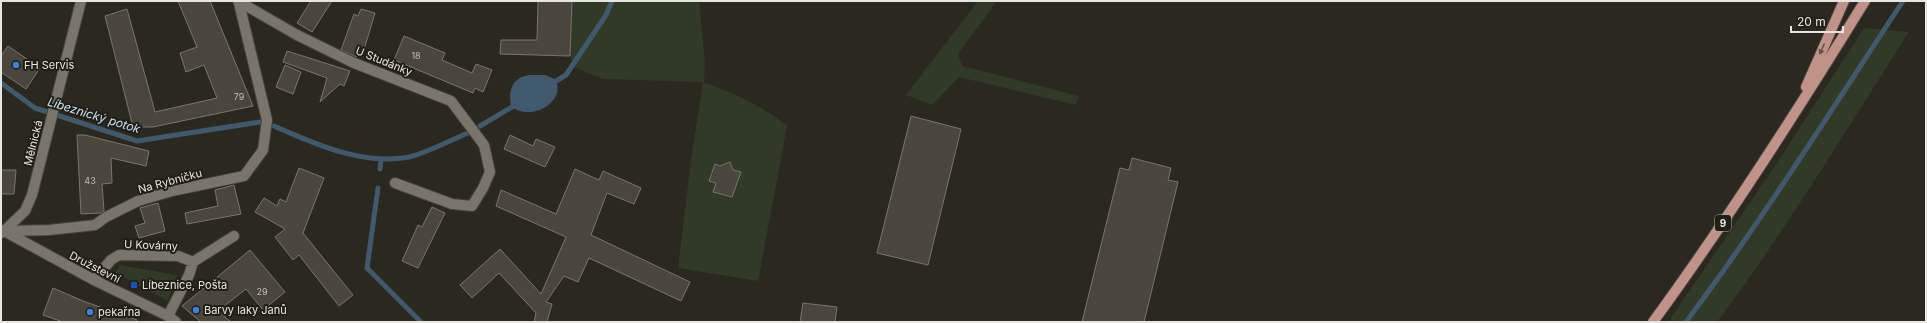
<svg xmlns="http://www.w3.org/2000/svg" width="1927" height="323" viewBox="0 0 1927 323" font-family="Inter,sans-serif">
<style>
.green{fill:#313a26}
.water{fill:#40596c}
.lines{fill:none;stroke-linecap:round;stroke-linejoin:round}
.stream{stroke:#40596c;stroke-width:5}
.building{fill:#4a463d;stroke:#7a766c}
.minor-casing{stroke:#47433c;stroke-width:12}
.tertiary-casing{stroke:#47433c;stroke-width:12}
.primary-casing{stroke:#47433c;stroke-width:12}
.minor{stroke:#79756c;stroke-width:10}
.tertiary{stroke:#79756c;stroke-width:10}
.primary{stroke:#c19388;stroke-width:10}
.oneway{fill:#695349}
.shop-dot{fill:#3f7fe0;stroke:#211e16;stroke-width:1.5}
.transit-dot{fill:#1a4fb4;stroke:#211e16;stroke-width:1.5}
.labels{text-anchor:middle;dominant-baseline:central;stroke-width:4;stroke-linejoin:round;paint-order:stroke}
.number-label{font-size:9px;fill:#c0bdb6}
.shield{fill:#211e16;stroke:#aca9a3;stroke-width:1}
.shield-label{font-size:10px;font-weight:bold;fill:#e7e5df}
.street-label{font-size:11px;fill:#e7e5df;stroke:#211e16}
.poi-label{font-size:11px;fill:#e7e5df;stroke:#211e16;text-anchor:start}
.water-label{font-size:12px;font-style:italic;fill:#c6e3fa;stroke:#211e16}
</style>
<rect width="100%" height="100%" fill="#2b281f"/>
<path class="green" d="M 572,1 L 699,1 L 705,63 L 704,82 C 733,93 763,106 787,126 L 758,281 L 678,268 L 691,160 L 703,82 L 603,79 L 574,67 L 570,56 Z
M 978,1 L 997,1 L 958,54 L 962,66 L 1079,96 L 1076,105 L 959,77 L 932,105 L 906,95 Z
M 1864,28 L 1909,32 C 1846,130 1787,229 1717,322 L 1668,322 L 1775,166 Z
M 120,265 L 177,275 L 168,301 L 116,273 Z"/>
<path class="water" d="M 529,75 L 545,75 L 555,79 C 568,102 529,123 511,106 C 508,90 512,78 529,75 Z"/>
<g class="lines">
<path class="stream" d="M 1,83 L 35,108 L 137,141 L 260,122
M 551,84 L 566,75 L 606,15 L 612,1
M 274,126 C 315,144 363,166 409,157 C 426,153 451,140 468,133
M 480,126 L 517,104
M 380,169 L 381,160
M 378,188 L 367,268 L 421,322
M 1686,322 C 1763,219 1832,109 1903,1"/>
</g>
<path class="building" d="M 178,1 L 210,1 L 253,106 L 153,127 L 133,127 L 105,16 L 127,9 L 155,112 L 217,98 L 204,65 L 186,72 L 180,53 L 197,47 Z
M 311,1 L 332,1 L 312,32 L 297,23 Z
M 538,1 L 572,1 L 570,56 L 500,54 L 501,40 L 537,40 Z
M 361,9 L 375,13 L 363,53 L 358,52 L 356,57 L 341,50 L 354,14 L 358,16 Z
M 404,36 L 445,53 L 442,60 L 472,73 L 476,64 L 492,70 L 483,92 L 475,88 L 473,93 L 394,60 Z
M 8,46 L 40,68 L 26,89 L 1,72 L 1,56 Z
M 287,51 L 350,71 L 344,86 L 340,84 L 320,102 L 327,78 L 283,62 Z
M 285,65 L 301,72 L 293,94 L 276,87 Z
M 911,116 L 961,129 L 928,265 L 877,253 Z
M 77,135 L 85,135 L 149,151 L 146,166 L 111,158 L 112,183 L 102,184 L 104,211 L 101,213 L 81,214 Z
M 510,135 L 533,146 L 536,139 L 555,147 L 545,167 L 504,149 Z
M 1132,158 L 1171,168 L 1168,180 L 1178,182 L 1144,322 L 1082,322 L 1120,168 L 1129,170 Z
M 730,162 L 733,170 L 741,172 L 732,197 L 713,192 L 716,183 L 709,181 L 715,164 L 720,166 Z
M 299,168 L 324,178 L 303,233 L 353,295 L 339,306 L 299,255 L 293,260 L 275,237 L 285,229 L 255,212 L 264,198 L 277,206 L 280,199 L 286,202 Z
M 575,169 L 599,180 L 603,171 L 641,188 L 634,204 L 607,193 L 591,235 L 690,282 L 681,301 L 589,258 L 578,282 L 564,276 L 546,302 L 552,304 L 547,322 L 534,322 L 536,313 L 499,273 L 472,298 L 460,285 L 500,249 L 541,294 L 566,237 L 496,206 L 501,190 L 556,214 Z
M 1,170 L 16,170 L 14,194 L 1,194 Z
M 234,185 L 241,214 L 187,224 L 185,213 L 218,206 L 215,190 Z
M 158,203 L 165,231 L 139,238 L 135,226 L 145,223 L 140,208 Z
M 432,207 L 445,213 L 418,268 L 402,261 L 418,225 L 422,227 Z
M 250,250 L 285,292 L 263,310 L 246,289 L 218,311 L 231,322 L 201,322 L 182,306 Z
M 53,288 L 83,301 L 137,320 L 136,322 L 63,322 L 43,315 Z
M 803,303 L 837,307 L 835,322 L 800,322 Z"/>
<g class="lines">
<g class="minor-casing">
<path id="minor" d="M 238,1 L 297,35 L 354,63 L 451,101 L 484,145 L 490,172 L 483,188 L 472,206 L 452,204 L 395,183
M 4,231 L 49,230 L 95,225 L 106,217 L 138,201 L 172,191 L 244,176 L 263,150 L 267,120 L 239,3
M 4,231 L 25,211 L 32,195 L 81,1
M 94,280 L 111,260 L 119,255 L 178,256 L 193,262 L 234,236
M 168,316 L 189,275 L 193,262"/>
</g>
<g class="tertiary-casing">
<path id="tertiary" d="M 1,233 L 4,231 L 94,280 L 168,316 L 176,322"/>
</g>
<g class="primary-casing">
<path id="primary" d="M 1806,87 L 1844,1
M 1653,322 C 1729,218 1798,110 1865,1"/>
</g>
<use href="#minor" class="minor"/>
<use href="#tertiary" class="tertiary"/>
<use href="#primary" class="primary"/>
</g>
<defs><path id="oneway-solid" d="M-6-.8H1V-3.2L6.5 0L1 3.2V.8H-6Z"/></defs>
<use class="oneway" href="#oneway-solid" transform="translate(1822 49) rotate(114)"/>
<g class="shop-dot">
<circle cx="16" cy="65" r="4"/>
<circle cx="196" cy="310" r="4"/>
<circle cx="90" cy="312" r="4"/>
</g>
<rect class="transit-dot" x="130" y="281" width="8" height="8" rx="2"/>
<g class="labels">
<g class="number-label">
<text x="416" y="55">18</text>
<text x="239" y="96">79</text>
<text x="90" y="180">43</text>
<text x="262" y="291">29</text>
</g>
<rect class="shield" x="1715" y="215" width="16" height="16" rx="3"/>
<g class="shield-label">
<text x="1723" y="223">9</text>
</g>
<g class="street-label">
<text transform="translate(384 61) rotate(22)">U Studánky</text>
<text transform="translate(33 143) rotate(-76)">Mělnická</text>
<text transform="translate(170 181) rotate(-15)">Na Rybníčku</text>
<text transform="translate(151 245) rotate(2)">U Kovárny</text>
<text transform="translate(95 267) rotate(27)">Družstevní</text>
</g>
<g class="poi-label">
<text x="24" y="65">FH Servis</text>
<text x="142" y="285">Líbeznice, Pošta</text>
<text x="204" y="310">Barvy laky Janů</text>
<text x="98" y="312">pekařna</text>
</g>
<g class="water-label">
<text transform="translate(94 115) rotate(17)">Líbeznický potok</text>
</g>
</g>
<rect width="1927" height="323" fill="none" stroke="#e7e5df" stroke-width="4"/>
<path d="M1791 26v6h52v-6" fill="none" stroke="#e7e5df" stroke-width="2"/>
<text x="1797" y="26" font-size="12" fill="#e7e5df" stroke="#211e16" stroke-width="3" paint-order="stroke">20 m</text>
</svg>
